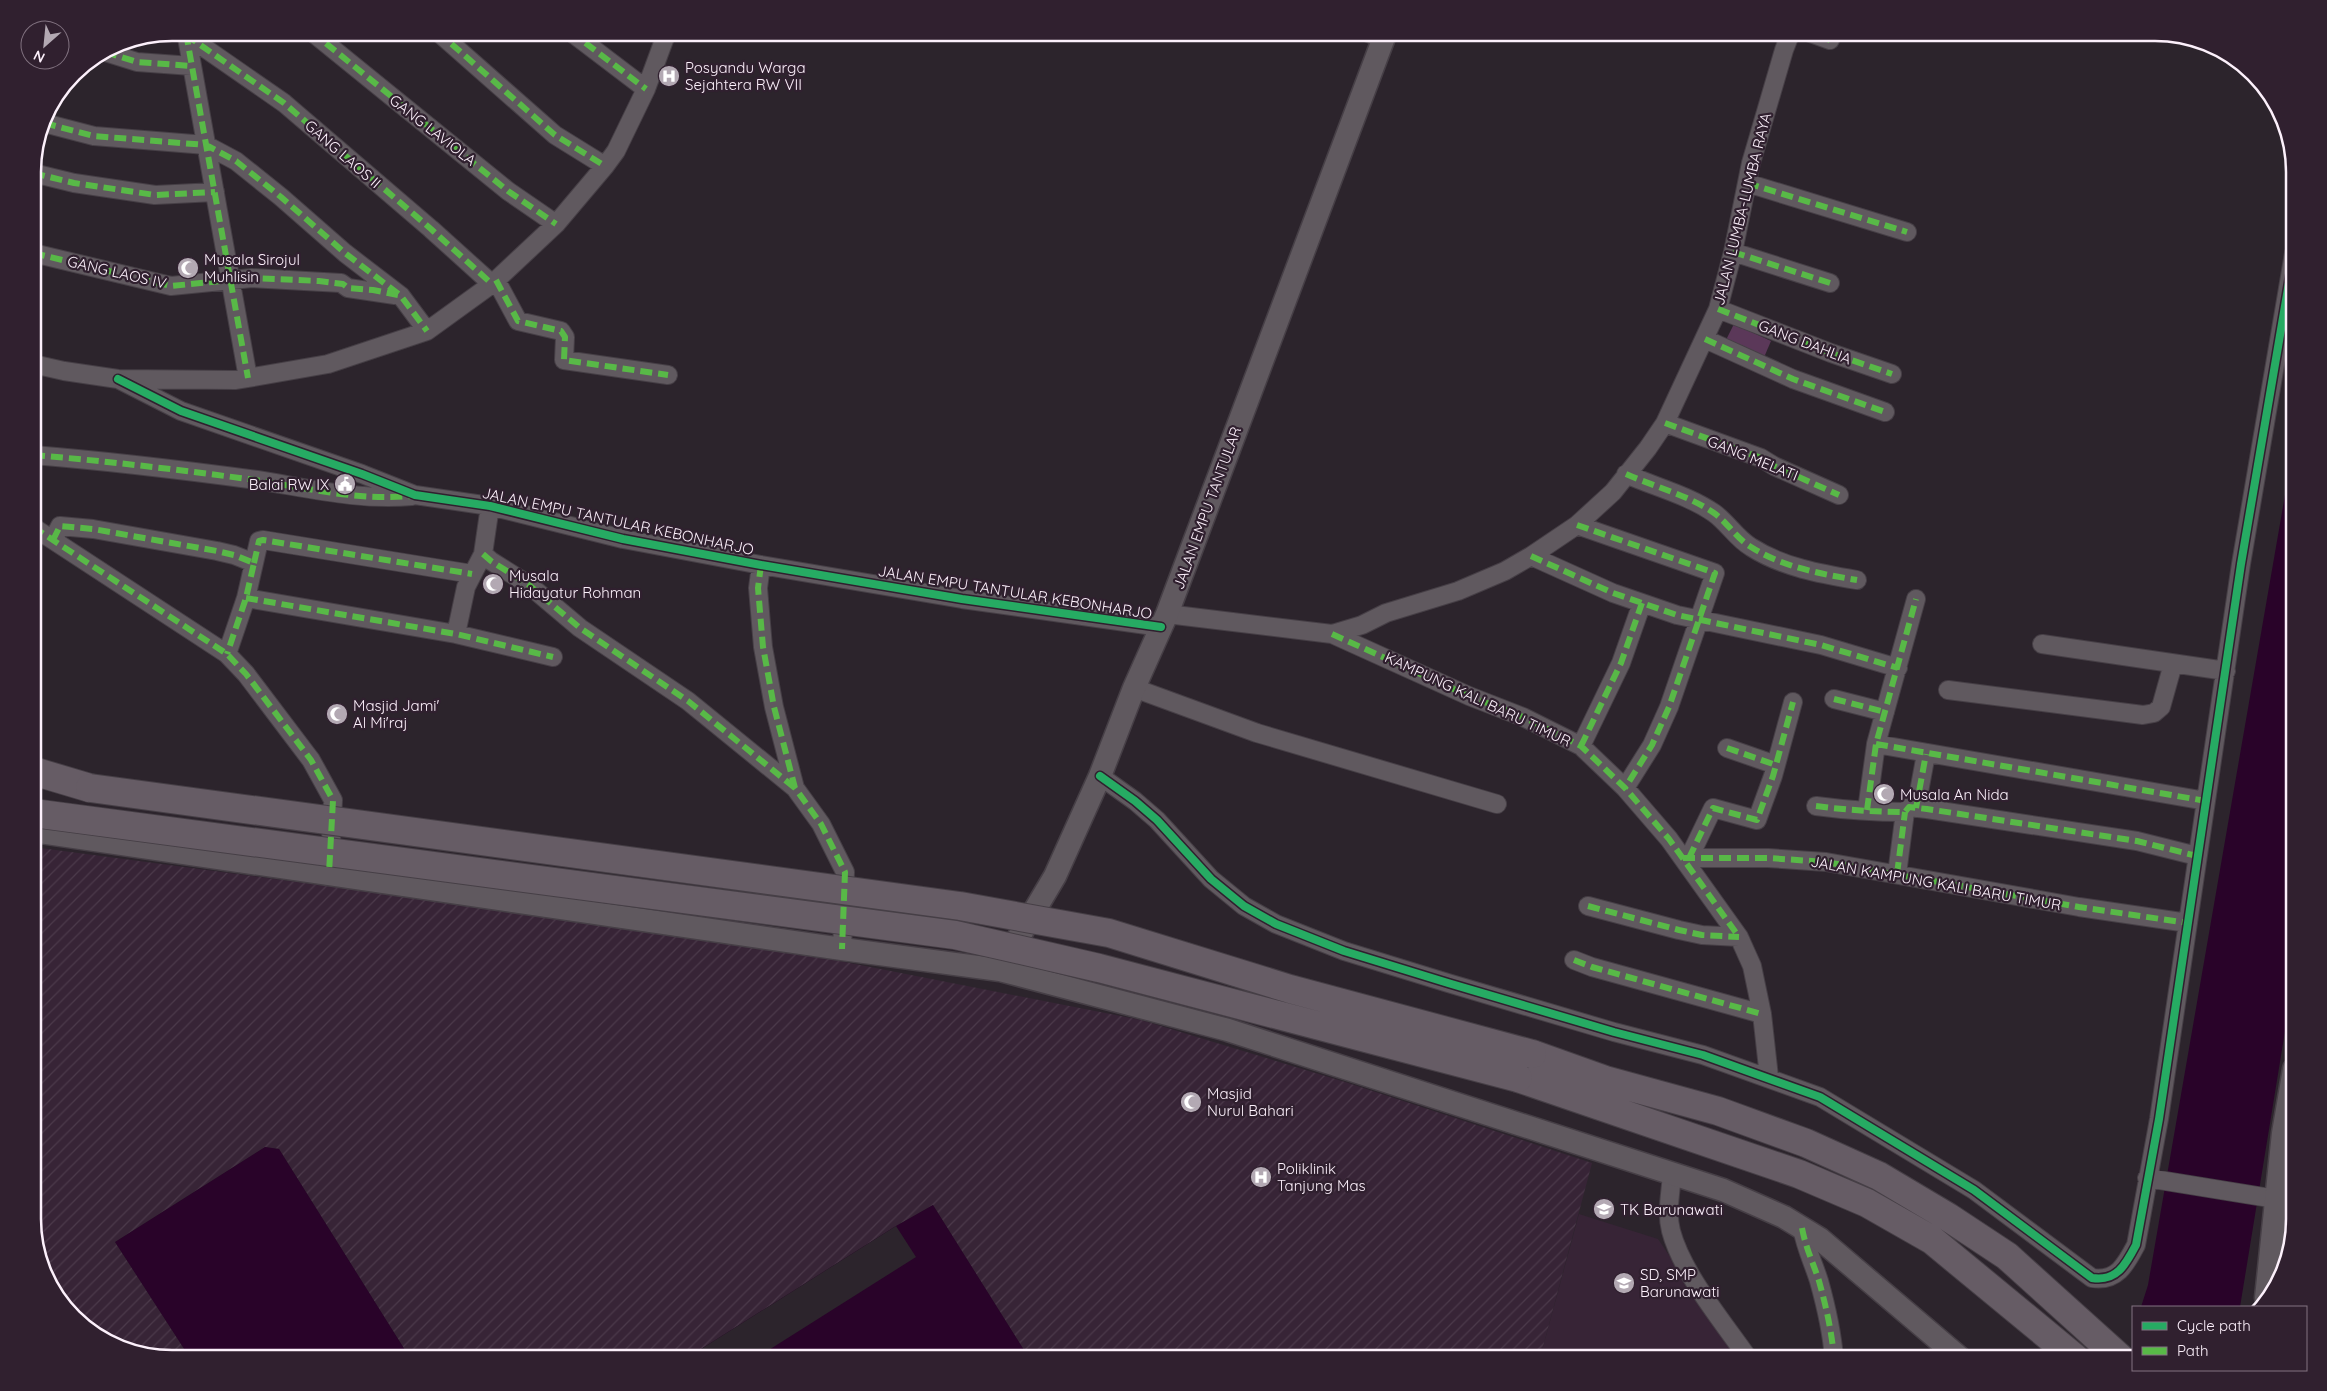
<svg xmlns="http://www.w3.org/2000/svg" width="2327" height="1391" viewBox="0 0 2327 1391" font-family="Quicksand,sans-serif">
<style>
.built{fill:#372436}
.industrial{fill:url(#industrial-furrows)}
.garden{fill:#5b3859}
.water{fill:#290329}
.pier{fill:#2c242c}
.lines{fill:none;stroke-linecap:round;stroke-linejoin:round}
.minor-casing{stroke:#463f46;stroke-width:20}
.tertiary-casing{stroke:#463f46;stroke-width:25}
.trunk-casing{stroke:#463f46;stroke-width:30}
.minor{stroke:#60595f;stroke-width:18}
.tertiary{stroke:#60595f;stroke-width:22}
.trunk{stroke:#665c65;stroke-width:28}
.trunk-bridge-casing{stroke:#463f46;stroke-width:30;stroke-linecap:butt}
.trunk-bridge{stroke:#665c65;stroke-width:28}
.quiet{stroke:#58b947;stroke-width:6;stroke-dasharray:12 6;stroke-linecap:butt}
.cycleway-casing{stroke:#30202f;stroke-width:11}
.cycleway{stroke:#26ab63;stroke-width:8}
.labels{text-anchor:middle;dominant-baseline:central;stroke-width:4.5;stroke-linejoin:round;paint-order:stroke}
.poi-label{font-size:15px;fill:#fcf0fb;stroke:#30202f;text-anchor:start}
.street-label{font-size:15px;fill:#fcf0fb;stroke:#30202f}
.rim{fill:none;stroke:#fcf0fb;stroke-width:2.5}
</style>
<defs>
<pattern id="industrial-furrows" width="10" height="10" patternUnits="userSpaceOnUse" patternTransform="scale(1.25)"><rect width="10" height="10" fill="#372436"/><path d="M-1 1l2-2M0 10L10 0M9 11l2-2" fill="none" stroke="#4b394a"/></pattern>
</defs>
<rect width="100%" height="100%" fill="#2c242c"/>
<path class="built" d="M 1579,1214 L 1658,1239 L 1739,1358 L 1540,1358 Z"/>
<path class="industrial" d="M 33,847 L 728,939 L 1141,1020 L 1345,1082 L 1592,1163 L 1540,1358 L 1029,1358 L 933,1205 L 896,1226 L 687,1358 L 410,1358 L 279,1149 L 265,1147 L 115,1242 L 190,1358 L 172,1358 L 102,1340 L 51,1289 L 33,1228 Z"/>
<path class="garden" d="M 1734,324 L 1771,341 L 1762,362 L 1724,344 Z"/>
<path class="water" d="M 2294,443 L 2294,976 L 2240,1307 L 2141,1307 L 2148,1285 Z
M 265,1147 L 279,1149 L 410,1358 L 190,1358 L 115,1242 Z
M 933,1205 L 1029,1358 L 687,1358 L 896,1226 Z"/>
<path class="pier" d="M 896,1226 L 916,1257 L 756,1358 L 687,1358 Z"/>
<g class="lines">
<g class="minor-casing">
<path id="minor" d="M 186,32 L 248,378
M 312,32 L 508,191 L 556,224
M 438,32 L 555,135 L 605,166
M 571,32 L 646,89
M 1366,32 L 1383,39
M 1808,32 L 1830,40
M 186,35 L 284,103 L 431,229 L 492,284
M 105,52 L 137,62 L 192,66
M 44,123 L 94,136 L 206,145 L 236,161 L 281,197 L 345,253 L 401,296 L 427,331
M 33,173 L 74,183 L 155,195 L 215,192
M 1747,183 L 1907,232
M 1733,252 L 1830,283
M 33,253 L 171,286 L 252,278 L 341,283 L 348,288 L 395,295
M 496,280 L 518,321 L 561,331 L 565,337 L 564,360 L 668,375
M 1718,309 L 1831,353 L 1892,374
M 1705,339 L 1793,379 L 1885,412
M 33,364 L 64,371 L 118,379 L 236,380 L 328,364 L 427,331 L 492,284 L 556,224 L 605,166 L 616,151 L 646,89 L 667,32
M 118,379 L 181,411 L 362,474 L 415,495 L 490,506 L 623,539 L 761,565 L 962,599 L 1161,627
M 1665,423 L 1761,458 L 1774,466 L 1839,495
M 33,455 C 108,461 182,470 257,480 C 308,488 360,501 412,496
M 1626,474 C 1655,487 1688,495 1714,513 C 1728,523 1736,538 1751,547 C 1782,567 1821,574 1857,580
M 1577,525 L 1715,573 L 1669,707 L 1652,745 L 1625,788
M 33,527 L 227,654 L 246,674 L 311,760 L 333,800 L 330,861
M 53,540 L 60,526 L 93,529 L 217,551 L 234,555 L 254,563 L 246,598 L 227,654
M 483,554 L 491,561 L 529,585 L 580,628 L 688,701 L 795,788
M 1531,556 L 1613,593 L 1677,615 L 1821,645 L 1898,668
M 254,563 L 259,541 L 263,540 L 472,574
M 761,565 L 758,588 L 763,647 L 774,707 L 795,788 L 821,824 L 845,872 L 842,949
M 246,598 L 456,634 L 553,657
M 1167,614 L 1332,634 L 1469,696 L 1523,717 L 1581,746 L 1625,788 L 1669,839 L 1739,937 L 1752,966 L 1762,1014 L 1769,1077
M 456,634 L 466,587 L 483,554 L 490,506
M 1332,634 L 1362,625 L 1386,613 L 1458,591 L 1505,571 L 1531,556 L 1577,525 L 1613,492 L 1648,448 L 1665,423 L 1718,309 L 1733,252 L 1751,163 L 1784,50 L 1791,32
M 2042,644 L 2226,671
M 1134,688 L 1257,733 L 1497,804
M 1948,690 L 2143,715 L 2154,713 L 2161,707 L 2173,664
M 1834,699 L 1885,712
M 1876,744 L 2206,801
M 1581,746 L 1621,663 L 1642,603
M 1727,748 L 1776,765
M 1100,776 L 1135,801 L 1157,820 L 1211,879 L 1244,906 L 1276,924 L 1344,951 L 1448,983 L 1614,1032 L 1703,1055 L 1820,1097 L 1974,1190 L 2092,1278 C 2117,1282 2126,1264 2136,1245 L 2159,1119 L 2241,564 L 2294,253
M 1816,806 C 1846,810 1875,812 1905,812 L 1909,807 L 1927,809 L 2137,841 L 2197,856
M 1916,808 L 1926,754
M 1867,810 L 1876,744 L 1916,599
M 1683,858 L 1768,858 L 1826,862 L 2079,907 L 2188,923
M 1689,858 L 1713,808 L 1757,820 L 1773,776 L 1793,702
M 1897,874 L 1905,812
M 1588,906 L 1679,930 L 1702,935 L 1739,937
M 1574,960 L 1592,967 L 1762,1014
M 1672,1173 C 1671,1192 1666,1212 1671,1231 C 1682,1273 1723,1322 1748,1358
M 2147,1178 L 2276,1199
M 1802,1228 C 1806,1249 1813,1262 1819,1281 C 1826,1306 1832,1333 1834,1358"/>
</g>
<g class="tertiary-casing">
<path id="tertiary" d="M 33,831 L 842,949 L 1000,970 L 1228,1030 L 1723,1190 L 1784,1217 L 1820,1239 L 1960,1358
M 1004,962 L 1055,876 L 1100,776 L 1134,688 L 1167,614 L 1386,32
M 2266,1298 L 2283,1133 L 2294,1069"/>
</g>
<g class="trunk-casing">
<path id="trunk" d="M 33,771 L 90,788
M 1532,1054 L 1605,1080 L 1718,1111 L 1806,1143 L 1879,1176 L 1948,1217 L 2007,1256 L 2120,1358
M 1518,1078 L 1799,1174 L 1867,1203 L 1932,1240 L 2075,1358"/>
</g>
<use href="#minor" class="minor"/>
<use href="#tertiary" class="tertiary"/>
<use href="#trunk" class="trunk"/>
<g class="trunk-bridge-casing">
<path id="trunk-bridge" d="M 90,788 L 960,906 L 1109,933 L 1290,989 L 1532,1054
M 33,813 L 955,935 L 1099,968 L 1518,1078"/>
</g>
<use href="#trunk-bridge" class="trunk-bridge"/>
<path class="quiet" d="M 312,32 L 508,191 L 556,224
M 438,32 L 555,135 L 605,166
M 571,32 L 646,89
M 1366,32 L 1383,39
M 1808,32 L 1830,40
M 186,33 L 248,378
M 186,35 L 284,103 L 431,229 L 492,284
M 105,52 L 137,62 L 192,66
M 44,123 L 94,136 L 206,145 L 236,161 L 281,197 L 345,253 L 401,296 L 427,331
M 33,173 L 74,183 L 155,195 L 215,192
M 1747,183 L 1907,232
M 1733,252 L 1830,283
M 33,253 L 171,286 L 252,278 L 319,281 L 343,284 L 348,288 L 373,290 L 398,295
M 496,280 L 518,321 L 561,331 L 565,337 L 564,360 L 668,375
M 1718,309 L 1831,353 L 1892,374
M 1705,339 L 1793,379 L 1885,412
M 1665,423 L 1761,458 L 1774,466 L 1839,495
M 33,455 C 107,461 181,470 255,480 C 307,488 358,501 410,496
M 1626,474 C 1655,487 1688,495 1714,513 C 1728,523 1736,538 1751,547 C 1782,567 1821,574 1857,580
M 1577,525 L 1715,573 L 1669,707 L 1652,745 L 1625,788
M 33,527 L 227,654 L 246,674 L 311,760 L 333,800 L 329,873
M 53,540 L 60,526 L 93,529 L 217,551 L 234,555 L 254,563 L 246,598 L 227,654
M 483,554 L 491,561 L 529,585 L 580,628 L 688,701 L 795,788
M 1531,556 L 1613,593 L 1677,615 L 1821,645 L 1898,668
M 254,563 L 259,541 L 263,540 L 472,574
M 761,565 L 758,588 L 763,647 L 774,707 L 795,788 L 821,824 L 845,872 L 842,949
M 246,598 L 456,634 L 553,657
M 1332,634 L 1469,696 L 1523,717 L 1581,746 L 1625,788 L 1669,839 L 1739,937
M 1834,699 L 1885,712
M 1876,744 L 2206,801
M 1581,746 L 1621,663 L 1642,603
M 1727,748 L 1776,765
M 1816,806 C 1846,810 1875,812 1905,812 L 1909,807 L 1927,809 L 2137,841 L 2197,856
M 1916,808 L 1926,754
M 1867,810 L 1876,744 L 1916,599
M 1683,858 L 1768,858 L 1826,862 L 2079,907 L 2188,923
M 1689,858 L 1713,808 L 1757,820 L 1773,776 L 1793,702
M 1897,874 L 1905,812
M 1588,906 L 1679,930 L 1702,935 L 1739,937
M 1574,960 L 1592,967 L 1762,1014
M 1802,1228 C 1806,1249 1813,1262 1819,1281 C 1826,1306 1832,1333 1834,1358"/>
<g class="cycleway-casing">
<path id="cycleway" d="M 118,379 L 181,411 L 362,474 L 415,495 L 490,506 L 623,539 L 761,565 L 962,599 L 1161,627
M 1100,776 L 1135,801 L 1157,820 L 1211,879 L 1244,906 L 1276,924 L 1344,951 L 1448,983 L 1614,1032 L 1703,1055 L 1820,1097 L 1974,1190 L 2092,1278 C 2117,1282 2126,1264 2136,1245 L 2159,1119 L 2241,564 L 2294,253"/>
</g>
<use href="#cycleway" class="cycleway"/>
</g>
<defs>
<g id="hospital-disc" transform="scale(1.125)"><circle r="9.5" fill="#b3a9b3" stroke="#30202f"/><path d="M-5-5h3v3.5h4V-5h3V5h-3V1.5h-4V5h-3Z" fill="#fff"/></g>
<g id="mosque-disc" transform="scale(1.125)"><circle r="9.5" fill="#b3a9b3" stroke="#30202f"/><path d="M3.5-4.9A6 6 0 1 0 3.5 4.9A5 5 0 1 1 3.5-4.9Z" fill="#fff"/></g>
<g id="civic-disc" transform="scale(1.125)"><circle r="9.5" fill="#b3a9b3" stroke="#30202f"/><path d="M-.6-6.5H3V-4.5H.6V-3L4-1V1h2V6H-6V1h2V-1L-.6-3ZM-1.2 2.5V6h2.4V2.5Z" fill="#fff"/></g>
<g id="school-disc" transform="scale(1.125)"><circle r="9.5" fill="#b3a9b3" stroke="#30202f"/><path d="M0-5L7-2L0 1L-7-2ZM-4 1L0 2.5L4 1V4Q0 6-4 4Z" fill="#fff"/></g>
</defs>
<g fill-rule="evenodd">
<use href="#hospital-disc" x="669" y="76"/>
<use href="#mosque-disc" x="188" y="268"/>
<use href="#civic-disc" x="345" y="484"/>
<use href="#mosque-disc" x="493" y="584"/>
<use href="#mosque-disc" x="337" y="714"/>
<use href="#mosque-disc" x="1884" y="794"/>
<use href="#mosque-disc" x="1191" y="1102"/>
<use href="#hospital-disc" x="1261" y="1177"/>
<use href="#school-disc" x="1604" y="1209"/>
<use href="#school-disc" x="1624" y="1283"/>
</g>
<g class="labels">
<g class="poi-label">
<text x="685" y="67">Posyandu Warga<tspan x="685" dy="17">Sejahtera RW VII</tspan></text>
<text x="204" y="259">Musala Sirojul<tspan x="204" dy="17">Muhlisin</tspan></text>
<text x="329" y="484" text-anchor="end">Balai RW IX</text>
<text x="509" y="575">Musala<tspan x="509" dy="17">Hidayatur Rohman</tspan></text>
<text x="353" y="705">Masjid Jami'<tspan x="353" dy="17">Al Mi'raj</tspan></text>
<text x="1900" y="794">Musala An Nida</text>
<text x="1207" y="1093">Masjid<tspan x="1207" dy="17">Nurul Bahari</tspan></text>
<text x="1277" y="1168">Poliklinik<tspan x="1277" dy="17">Tanjung Mas</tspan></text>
<text x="1620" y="1209">TK Barunawati</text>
<text x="1640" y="1274">SD, SMP<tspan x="1640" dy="17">Barunawati</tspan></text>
</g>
<g class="street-label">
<text transform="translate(433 130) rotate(38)">GANG LAVIOLA</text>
<text transform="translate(343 154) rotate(41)">GANG LAOS II</text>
<text transform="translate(1742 209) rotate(-76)">JALAN LUMBA-LUMBA RAYA</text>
<text transform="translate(117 272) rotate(13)">GANG LAOS IV</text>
<text transform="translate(1805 342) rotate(21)">GANG DAHLIA</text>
<text transform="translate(1753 458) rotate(22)">GANG MELATI</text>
<text transform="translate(1207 508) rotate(-70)">JALAN EMPU TANTULAR</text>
<text transform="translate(618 521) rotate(12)">JALAN EMPU TANTULAR KEBONHARJO</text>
<text transform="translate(1015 592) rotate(9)">JALAN EMPU TANTULAR KEBONHARJO</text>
<text transform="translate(1478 699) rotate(25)">KAMPUNG KALI BARU TIMUR</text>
<text transform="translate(1936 883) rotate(10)">JALAN KAMPUNG KALI BARU TIMUR</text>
</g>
</g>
<path d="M0 0H2327V1391H0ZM172 41H2155A131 131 0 0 1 2286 172V1219A131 131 0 0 1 2155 1350H172A131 131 0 0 1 41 1219V172A131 131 0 0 1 172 41Z" fill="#30202f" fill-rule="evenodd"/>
<path class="rim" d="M172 41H2155A131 131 0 0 1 2286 172V1219A131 131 0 0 1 2155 1350H172A131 131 0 0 1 41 1219V172A131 131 0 0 1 172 41Z"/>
<rect x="2132" y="1306" width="175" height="65" fill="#30202f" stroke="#827381"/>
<rect x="2142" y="1322" width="25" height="8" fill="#26ab63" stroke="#827381"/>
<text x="2177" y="1331" font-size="15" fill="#fcf0fb">Cycle path</text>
<rect x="2142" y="1347" width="25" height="8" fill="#58b947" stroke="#827381"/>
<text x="2177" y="1356" font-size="15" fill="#fcf0fb">Path</text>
<g transform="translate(45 45) rotate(207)"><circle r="24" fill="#30202f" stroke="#827381"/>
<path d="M0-4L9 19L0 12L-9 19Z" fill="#b3a9b3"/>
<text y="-8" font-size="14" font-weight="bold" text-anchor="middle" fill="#fcf0fb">N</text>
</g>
</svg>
